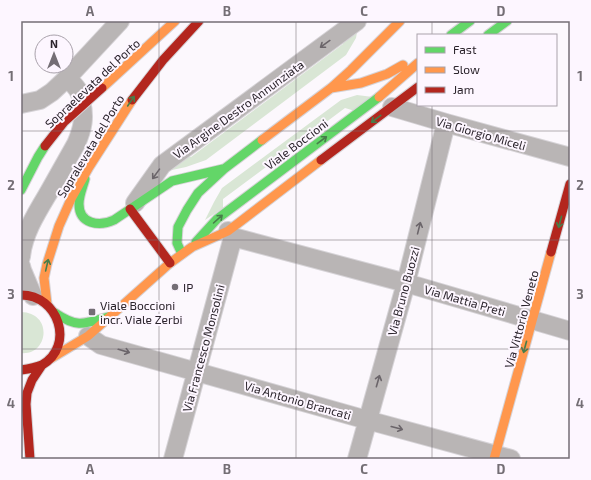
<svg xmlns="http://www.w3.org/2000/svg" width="591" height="480" viewBox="0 0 591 480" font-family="'Exo 2',sans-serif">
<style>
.green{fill:#d9e6d5}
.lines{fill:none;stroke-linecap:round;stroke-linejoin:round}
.street-casing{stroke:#d6d3d7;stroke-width:20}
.fast-casing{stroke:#d6d3d7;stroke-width:11}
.slow-casing{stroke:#d6d3d7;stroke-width:11}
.jam-casing{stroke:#d6d3d7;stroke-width:11}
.street{stroke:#b9b5b5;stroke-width:18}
.fast{stroke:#63d668;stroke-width:9}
.slow{stroke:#ff974d;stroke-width:9}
.jam{stroke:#b3261e;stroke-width:9}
.jam-bridge-casing{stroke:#d6d3d7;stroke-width:11;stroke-linecap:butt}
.jam-bridge{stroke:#b3261e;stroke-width:9}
.oneway{stroke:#6b656a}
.oneway2{stroke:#477d4a}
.grid{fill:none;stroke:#746e75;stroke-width:1;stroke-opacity:0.55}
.poi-dot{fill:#746e75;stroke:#fdf6ff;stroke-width:1.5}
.labels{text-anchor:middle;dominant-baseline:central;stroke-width:4;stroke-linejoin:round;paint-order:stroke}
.street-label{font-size:12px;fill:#2b242c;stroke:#fdf6ff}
.poi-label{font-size:12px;fill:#2b242c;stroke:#fdf6ff;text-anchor:start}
.neatline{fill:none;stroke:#746e75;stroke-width:1.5}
.grid-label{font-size:13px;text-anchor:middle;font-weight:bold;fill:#746e75}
</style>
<rect width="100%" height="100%" fill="#fcf8fd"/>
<path class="green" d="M 358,27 L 356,38 L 346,55 L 206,160 L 186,167 L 172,170 L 170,167 L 184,156 L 191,157 L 343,44 L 344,36 Z
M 357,95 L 373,97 L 355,111 L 345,108 L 223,199 L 223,208 L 205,220 L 214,202 L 222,188 L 341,100 Z
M 21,312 C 54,313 48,356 21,353 Z"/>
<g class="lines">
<g class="street-casing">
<path id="street" d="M 21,104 L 40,100 L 52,92 L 67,78 L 120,21
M 392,107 L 446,123 L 570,157
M 135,203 L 162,165 L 357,21
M 228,231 L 233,237 L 406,283 L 570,331
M 21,257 C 23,234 37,212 49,192 C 58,176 67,160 76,144 C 83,128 85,117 81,101 C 81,98 81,95 79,92 C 76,86 71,82 67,78
M 21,266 L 22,270 L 33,296
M 88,336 L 101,345 L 367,420 L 511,459
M 173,459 L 233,237
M 357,459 L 406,283 L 446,123"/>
</g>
<g class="fast-casing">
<path id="fast" d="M 451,35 L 470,21
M 488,35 L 507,21
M 85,179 C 83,187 79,195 79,204 C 79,224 99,227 114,220 L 172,181 L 223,169
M 21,190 L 38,157 L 45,146
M 196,242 L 217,219 L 379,97
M 182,254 L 177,243 L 178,227 L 187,210 L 198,193 L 224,169 L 262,140
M 55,313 C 77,328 84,324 108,317"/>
</g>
<g class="slow-casing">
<path id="slow" d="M 102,88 L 175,21
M 331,88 L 361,83 L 387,74 L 403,65
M 379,97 L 418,63
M 262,140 L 331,88 L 351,70 L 400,21
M 47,304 L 44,278 L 47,264 L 59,226 L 72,197 L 89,167 L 132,100
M 50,359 L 88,336 L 170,263 L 192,247 L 228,231 L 321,160
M 494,459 L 551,252"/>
</g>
<g class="jam-casing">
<path id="jam" d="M 132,100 L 163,60 L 199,21
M 321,160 L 418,87
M 130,209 L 170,263
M 551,252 L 570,184
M 21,295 C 59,295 75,346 42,365 C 35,368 28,369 21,370
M 30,459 L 26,404 L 27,393 L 32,380 L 42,365"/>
</g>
<use href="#street" class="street"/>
<use href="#fast" class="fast"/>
<use href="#slow" class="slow"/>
<use href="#jam" class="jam"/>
<g class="jam-bridge-casing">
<path id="jam-bridge" d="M 45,146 L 64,122 L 102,88"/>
</g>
<use href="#jam-bridge" class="jam-bridge"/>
</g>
<defs><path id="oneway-shaft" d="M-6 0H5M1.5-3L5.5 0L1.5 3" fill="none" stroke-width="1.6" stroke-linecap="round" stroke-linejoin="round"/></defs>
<g class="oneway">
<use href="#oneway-shaft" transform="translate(325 44) rotate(144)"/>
<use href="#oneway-shaft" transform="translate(156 174) rotate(126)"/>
<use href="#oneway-shaft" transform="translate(419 228) rotate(-76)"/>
<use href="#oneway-shaft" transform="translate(124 351) rotate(16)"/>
<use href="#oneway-shaft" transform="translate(378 381) rotate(-74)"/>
<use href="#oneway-shaft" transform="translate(397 428) rotate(15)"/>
</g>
<g class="oneway2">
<use href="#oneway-shaft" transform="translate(131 101) rotate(-56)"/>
<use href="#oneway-shaft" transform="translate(376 119) rotate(143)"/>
<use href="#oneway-shaft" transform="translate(322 140) rotate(-37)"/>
<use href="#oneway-shaft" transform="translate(218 219) rotate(-42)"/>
<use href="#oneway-shaft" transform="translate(560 222) rotate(105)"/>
<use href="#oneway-shaft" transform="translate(47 265) rotate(-77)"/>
<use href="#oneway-shaft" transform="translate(525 347) rotate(105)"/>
</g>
<path class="grid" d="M 159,21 L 159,459M 296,21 L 296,459M 432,21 L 432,35M 432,105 L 432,459M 21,131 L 570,131M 21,240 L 570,240M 21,349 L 570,349"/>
<g class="poi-dot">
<circle cx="175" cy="287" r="4"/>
<rect x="88" y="308" width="8" height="8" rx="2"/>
</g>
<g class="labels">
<g class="street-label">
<text transform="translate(92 83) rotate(-43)">Sopraelevata del Porto</text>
<text transform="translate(238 109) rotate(-36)">Via Argine Destro Annunziata</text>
<text transform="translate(481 133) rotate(16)">Via Giorgio Miceli</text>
<text transform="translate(296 144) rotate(-37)">Viale Boccioni</text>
<text transform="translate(90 146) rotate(-59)">Sopralevata del Porto</text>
<text transform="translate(403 291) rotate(-75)">Via Bruno Buozzi</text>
<text transform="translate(465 300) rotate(16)">Via Mattia Preti</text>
<text transform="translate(521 319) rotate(-75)">Via Vittorio Veneto</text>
<text transform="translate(203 348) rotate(-75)">Via Francesco Monsolini</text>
<text transform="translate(298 400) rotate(16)">Via Antonio Brancati</text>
</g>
<g class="poi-label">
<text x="183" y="287">IP</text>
<text x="100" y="305">Viale Boccioni<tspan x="100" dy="14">incr. Viale Zerbi</tspan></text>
</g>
</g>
<rect width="591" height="480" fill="none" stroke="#fdf6ff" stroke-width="44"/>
<rect x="417" y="34" width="140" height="72" fill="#fdf6ff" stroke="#a9a2ab"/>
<rect x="425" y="47" width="20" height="6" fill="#63d668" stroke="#a9a2ab"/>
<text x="453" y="54" font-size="12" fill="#2b242c">Fast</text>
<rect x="425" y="67" width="20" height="6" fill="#ff974d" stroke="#a9a2ab"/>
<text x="453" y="74" font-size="12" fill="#2b242c">Slow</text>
<rect x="425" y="87" width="20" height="6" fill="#b3261e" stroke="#a9a2ab"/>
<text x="453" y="94" font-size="12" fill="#2b242c">Jam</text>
<g transform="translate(54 54)"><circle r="19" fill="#fdf6ff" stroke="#a9a2ab"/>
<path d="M0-3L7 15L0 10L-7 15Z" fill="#746e75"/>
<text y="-6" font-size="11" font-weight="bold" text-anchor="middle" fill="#2b242c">N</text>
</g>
<rect x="22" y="22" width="547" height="436" class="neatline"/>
<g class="grid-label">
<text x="90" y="16">A</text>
<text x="227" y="16">B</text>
<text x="364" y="16">C</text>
<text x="501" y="16">D</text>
<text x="11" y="81">1</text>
<text x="580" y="81">1</text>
<text x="11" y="190">2</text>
<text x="580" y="190">2</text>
<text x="11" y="299">3</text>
<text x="580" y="299">3</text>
<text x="11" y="408">4</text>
<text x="580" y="408">4</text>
<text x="90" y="474">A</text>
<text x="227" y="474">B</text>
<text x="364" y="474">C</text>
<text x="501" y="474">D</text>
</g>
</svg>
